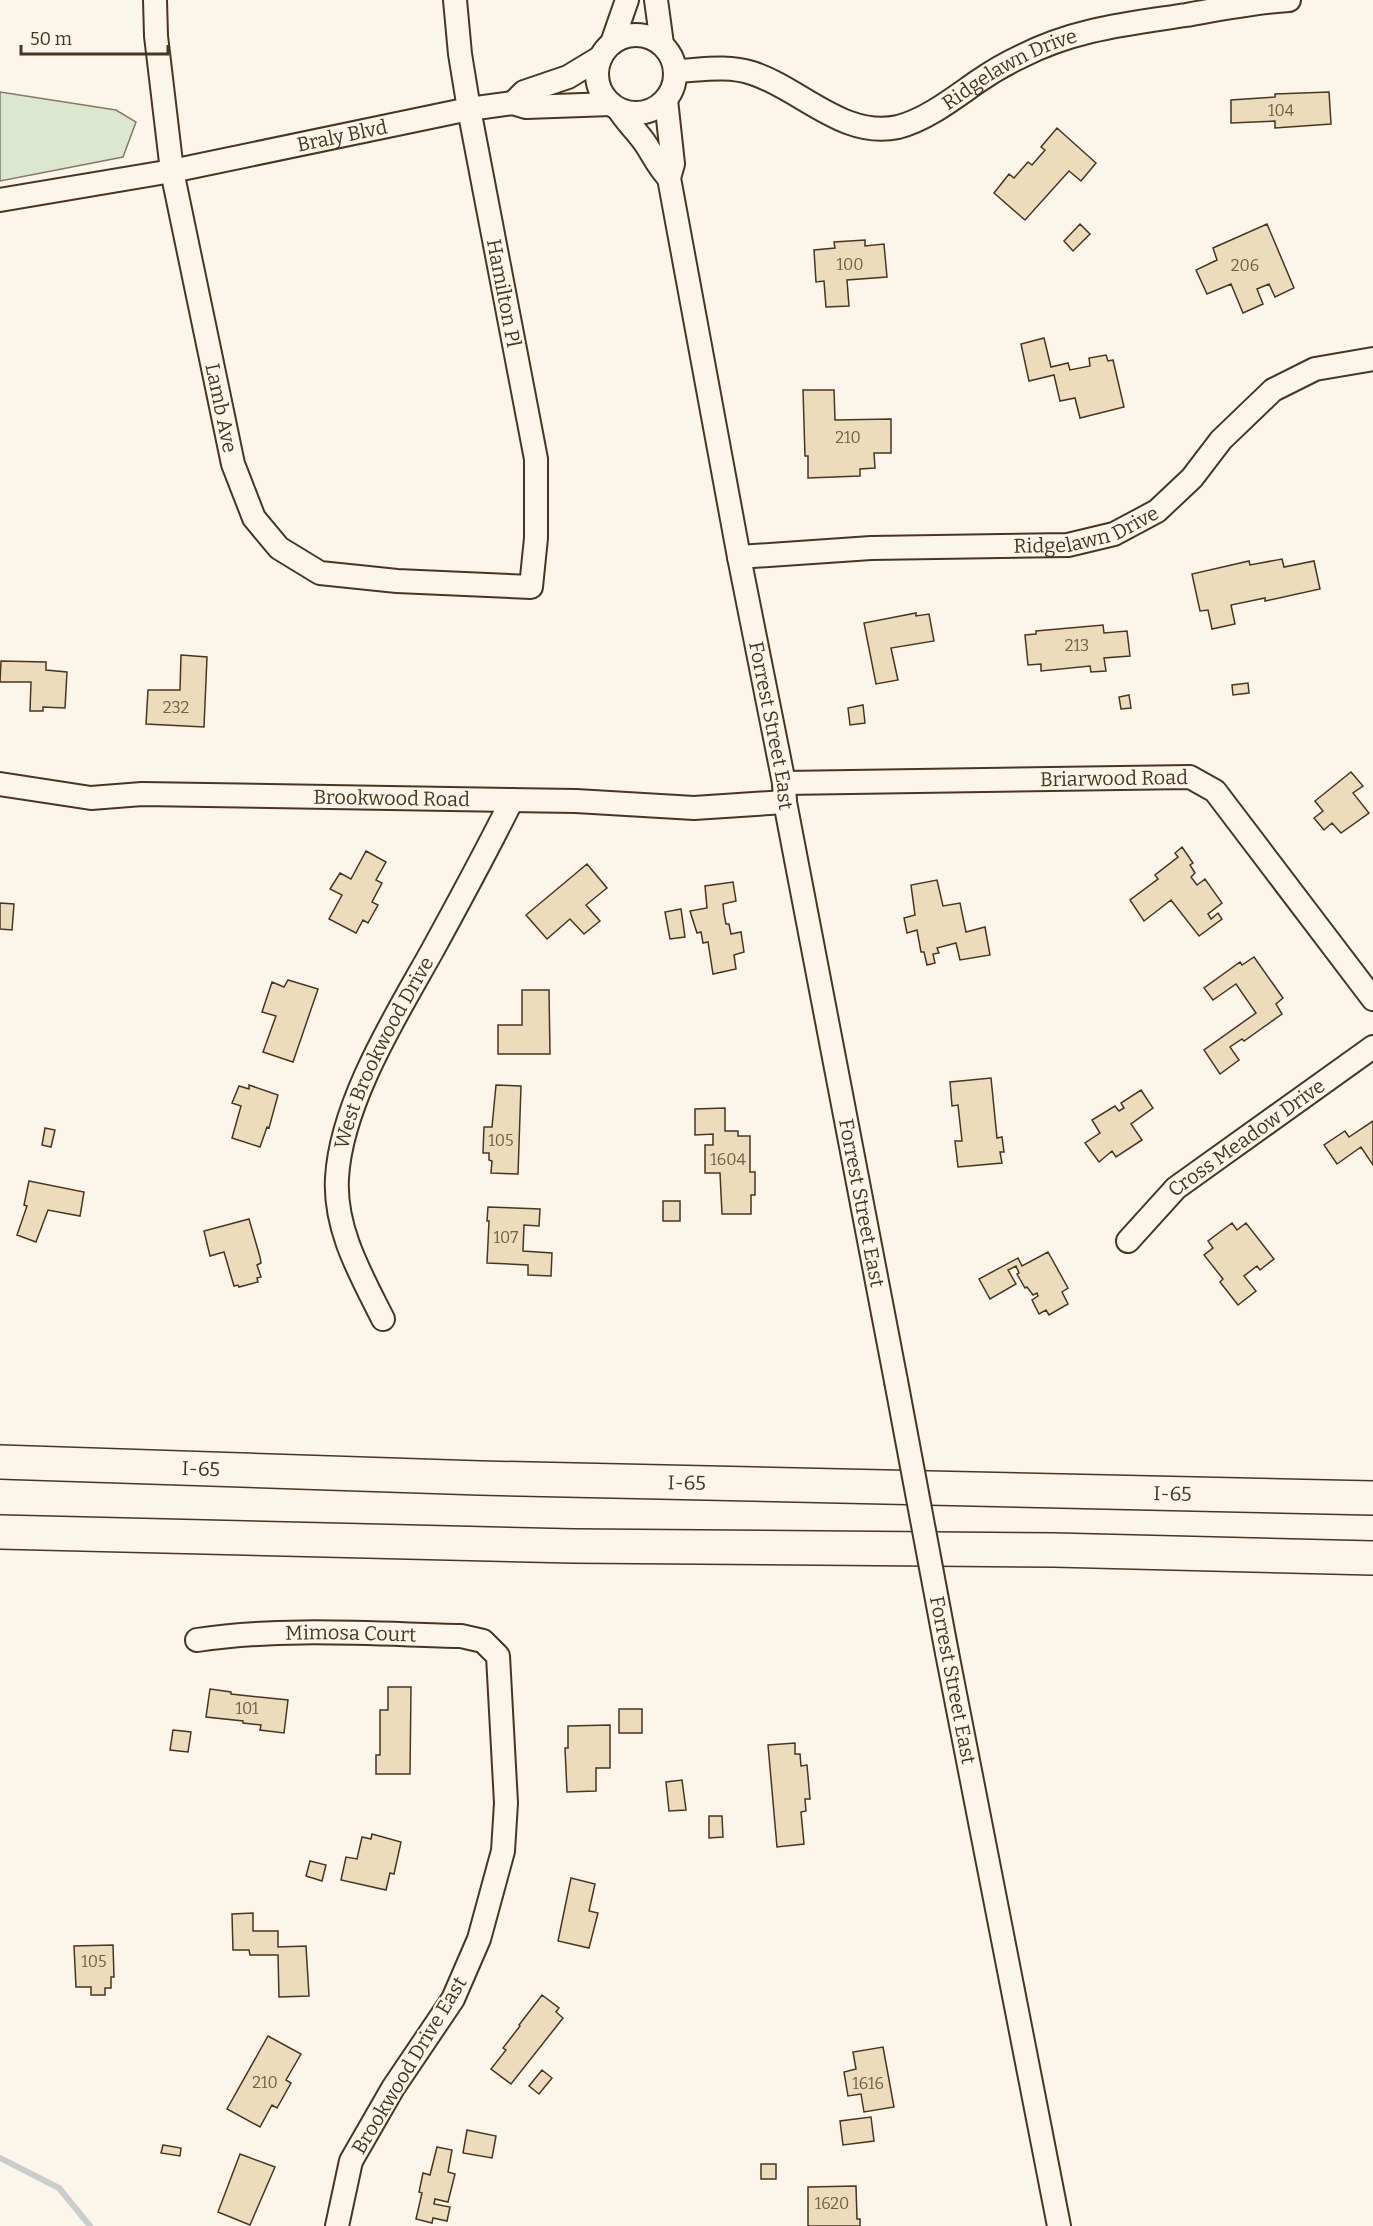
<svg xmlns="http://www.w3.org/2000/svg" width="1373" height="2226" viewBox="0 0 1373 2226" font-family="Bitter,serif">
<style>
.green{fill:#dce7d0;stroke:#887966;stroke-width:1.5}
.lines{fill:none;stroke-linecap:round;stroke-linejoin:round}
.stream{stroke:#c9cecd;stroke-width:6}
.building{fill:#ecdcbc;stroke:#4a3520;stroke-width:1.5}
.minor-casing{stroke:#4a3520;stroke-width:26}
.highway-casing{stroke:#4a3520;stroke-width:36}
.minor{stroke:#fbf6e9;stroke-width:22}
.highway{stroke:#fbf6e9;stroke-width:33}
.minor-bridge-casing{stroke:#4a3520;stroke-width:26;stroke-linecap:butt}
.minor-bridge{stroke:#fbf6e9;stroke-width:22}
.labels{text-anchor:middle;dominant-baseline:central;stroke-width:4.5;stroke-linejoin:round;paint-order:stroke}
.number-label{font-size:16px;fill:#725f47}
.street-label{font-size:20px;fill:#4a3520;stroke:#fbf6e9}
</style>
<rect width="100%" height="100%" fill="#fbf6e9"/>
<path class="green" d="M 0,92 L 116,110 L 136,122 L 123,157 L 0,181 Z"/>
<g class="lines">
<path class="stream" d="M 0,2158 L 59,2188 L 90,2226"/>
</g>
<path class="building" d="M 1329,92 L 1331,124 L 1275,128 L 1275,121 L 1231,123 L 1231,100 L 1275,97 L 1275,94 Z
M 1057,128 L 1096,163 L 1081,181 L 1069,171 L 1025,220 L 994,193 L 1009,174 L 1014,178 L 1028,162 L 1032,165 L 1045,150 L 1041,147 Z
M 1080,224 L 1090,234 L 1073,251 L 1064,241 Z
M 1267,224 L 1294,288 L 1275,297 L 1269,284 L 1257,289 L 1263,304 L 1243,313 L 1231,284 L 1207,294 L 1196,270 L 1217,260 L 1213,248 Z
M 865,240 L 865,246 L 884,244 L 887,277 L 847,280 L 849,306 L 826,307 L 824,281 L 816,282 L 814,250 L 835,248 L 834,242 Z
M 1044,338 L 1051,367 L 1068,363 L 1070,370 L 1090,366 L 1089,358 L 1106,355 L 1108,361 L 1113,360 L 1124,407 L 1080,418 L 1075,398 L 1060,401 L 1054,375 L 1029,381 L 1021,344 Z
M 803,390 L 834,390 L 835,420 L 891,419 L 891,453 L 874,453 L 875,468 L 860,469 L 860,476 L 808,478 L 808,456 L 805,456 Z
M 1282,559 L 1284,567 L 1314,561 L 1320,589 L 1265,601 L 1265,598 L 1231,605 L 1235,624 L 1212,629 L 1208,610 L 1200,611 L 1192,574 L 1249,561 L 1250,565 Z
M 916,613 L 916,616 L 929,614 L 934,641 L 891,648 L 898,680 L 876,684 L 864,623 Z
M 1103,625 L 1104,633 L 1127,631 L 1130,656 L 1104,658 L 1106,671 L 1091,672 L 1090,666 L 1041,671 L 1041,664 L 1028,665 L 1025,635 L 1036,634 L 1036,631 Z
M 181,655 L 207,657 L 204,727 L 146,724 L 148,690 L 180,690 Z
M 1,661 L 46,662 L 46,670 L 67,672 L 65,708 L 43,707 L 43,711 L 30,711 L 31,682 L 0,682 Z
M 1248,683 L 1249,693 L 1233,695 L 1232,685 Z
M 1129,695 L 1131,708 L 1121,709 L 1119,697 Z
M 863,705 L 865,723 L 850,725 L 848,708 Z
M 1351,772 L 1363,786 L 1353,793 L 1369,813 L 1341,833 L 1332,823 L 1324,830 L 1314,818 L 1323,811 L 1315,801 Z
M 1182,847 L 1193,863 L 1190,865 L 1195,873 L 1191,877 L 1197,885 L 1205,879 L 1222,903 L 1208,914 L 1211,919 L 1218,913 L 1222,919 L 1199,936 L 1171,900 L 1144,921 L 1130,900 L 1158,879 L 1155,875 L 1178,857 L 1175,853 Z
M 366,851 L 386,862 L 376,880 L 382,883 L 372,902 L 378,905 L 368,923 L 363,920 L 356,933 L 329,919 L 342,895 L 330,889 L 340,873 L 351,879 Z
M 587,864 L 607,888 L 586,905 L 600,921 L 584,934 L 570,919 L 547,939 L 526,915 Z
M 937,880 L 943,906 L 960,903 L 966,932 L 985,927 L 990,955 L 960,960 L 956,943 L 937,948 L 939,953 L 933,954 L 935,963 L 927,965 L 924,952 L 921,952 L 917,930 L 907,933 L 904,918 L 915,915 L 911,885 Z
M 733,882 L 736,901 L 723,904 L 724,914 L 726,924 L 729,924 L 731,934 L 741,932 L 744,952 L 734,955 L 736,969 L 713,974 L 708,942 L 703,943 L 701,932 L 697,933 L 690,911 L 707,908 L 705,886 Z
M 0,903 L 14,904 L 12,930 L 0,929 Z
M 681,909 L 685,937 L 670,939 L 665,912 Z
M 1254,957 L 1283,998 L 1276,1004 L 1282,1014 L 1244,1041 L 1242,1039 L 1230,1047 L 1239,1060 L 1220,1074 L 1204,1050 L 1256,1013 L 1236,984 L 1213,1000 L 1204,988 L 1240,962 L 1242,965 Z
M 288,980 L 318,989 L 293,1062 L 263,1052 L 276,1016 L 262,1012 L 272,982 L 284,987 Z
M 522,990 L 549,990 L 550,1054 L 498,1054 L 498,1025 L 522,1025 Z
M 991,1078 L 997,1138 L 1002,1137 L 1004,1152 L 1000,1152 L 1002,1163 L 958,1167 L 955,1141 L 962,1141 L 958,1105 L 952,1106 L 950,1082 Z
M 249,1085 L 278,1095 L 269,1128 L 267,1127 L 260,1147 L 232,1138 L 241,1106 L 232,1103 L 239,1086 L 249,1089 Z
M 496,1085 L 521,1086 L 518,1174 L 491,1173 L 492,1161 L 489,1160 L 489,1153 L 483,1153 L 484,1127 L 492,1127 Z
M 1141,1090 L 1153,1108 L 1131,1124 L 1142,1140 L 1116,1157 L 1112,1151 L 1099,1162 L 1085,1143 L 1100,1133 L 1092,1120 L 1115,1106 L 1119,1111 L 1124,1108 L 1121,1103 Z
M 725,1108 L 725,1131 L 738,1131 L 738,1136 L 750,1136 L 750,1172 L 755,1172 L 755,1195 L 751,1195 L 751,1214 L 722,1214 L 720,1173 L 705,1173 L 705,1145 L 713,1145 L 713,1134 L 695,1135 L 695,1109 Z
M 1373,1121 L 1373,1165 L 1361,1147 L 1337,1164 L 1324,1145 L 1345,1131 L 1349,1137 Z
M 45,1128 L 55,1130 L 51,1147 L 42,1145 Z
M 29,1181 L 84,1192 L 80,1216 L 48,1210 L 36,1242 L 17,1235 L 27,1206 L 24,1205 Z
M 663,1201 L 680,1201 L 680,1221 L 663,1221 Z
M 488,1207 L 540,1209 L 539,1226 L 524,1225 L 523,1251 L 552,1253 L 551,1276 L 528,1275 L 528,1265 L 487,1263 L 489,1221 L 487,1221 Z
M 249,1219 L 260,1257 L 261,1263 L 257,1265 L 261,1277 L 257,1278 L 258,1282 L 239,1287 L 238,1285 L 234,1286 L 224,1252 L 210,1256 L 204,1231 Z
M 1232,1223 L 1237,1230 L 1246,1223 L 1274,1259 L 1260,1270 L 1257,1266 L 1244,1276 L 1256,1291 L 1238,1305 L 1220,1282 L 1223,1279 L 1204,1255 L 1213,1248 L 1208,1241 Z
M 1048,1252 L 1068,1288 L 1062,1292 L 1068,1304 L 1049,1315 L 1046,1310 L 1039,1314 L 1032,1300 L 1038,1296 L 1037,1293 L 1033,1295 L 1027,1287 L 1025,1288 L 1017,1274 L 1019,1273 L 1016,1266 L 1008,1270 L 1016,1284 L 990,1299 L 979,1279 L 1018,1258 L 1022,1266 Z
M 388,1687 L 411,1687 L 410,1774 L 376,1774 L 376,1755 L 380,1755 L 380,1710 L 388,1710 Z
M 210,1689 L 231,1692 L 231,1694 L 288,1700 L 284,1733 L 260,1730 L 261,1725 L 243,1723 L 243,1721 L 206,1717 Z
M 619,1709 L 642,1709 L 642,1733 L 619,1733 Z
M 610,1725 L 610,1768 L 596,1768 L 596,1791 L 567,1792 L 565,1748 L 568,1748 L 568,1726 Z
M 173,1730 L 191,1732 L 188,1752 L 170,1750 Z
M 795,1743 L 795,1754 L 800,1754 L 801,1766 L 807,1765 L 810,1799 L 805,1799 L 806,1811 L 801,1812 L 804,1844 L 777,1847 L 768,1745 Z
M 682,1780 L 686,1810 L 669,1811 L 666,1782 Z
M 709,1816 L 722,1816 L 723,1837 L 709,1838 Z
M 372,1834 L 401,1842 L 394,1874 L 390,1873 L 386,1890 L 341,1880 L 346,1857 L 357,1859 L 362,1837 L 371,1839 Z
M 310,1861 L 326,1865 L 322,1881 L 306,1876 Z
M 571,1878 L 595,1884 L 589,1911 L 598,1913 L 589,1948 L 558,1941 Z
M 253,1913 L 253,1931 L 278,1931 L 278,1947 L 306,1946 L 309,1996 L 279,1997 L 278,1955 L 250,1955 L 249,1950 L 233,1950 L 232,1914 Z
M 113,1945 L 114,1977 L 111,1977 L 111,1988 L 105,1988 L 105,1995 L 91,1995 L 91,1987 L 76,1987 L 74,1946 Z
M 542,1995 L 559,2008 L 556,2012 L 563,2018 L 511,2084 L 491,2069 L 506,2050 L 503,2048 L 520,2026 L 519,2025 Z
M 268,2036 L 301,2054 L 286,2080 L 291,2083 L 277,2108 L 272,2105 L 260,2127 L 227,2109 Z
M 883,2047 L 894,2107 L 864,2112 L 861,2094 L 848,2096 L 844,2072 L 856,2069 L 853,2052 Z
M 542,2070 L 552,2078 L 539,2094 L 529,2086 Z
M 871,2117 L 874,2141 L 843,2145 L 840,2121 Z
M 467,2130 L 496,2136 L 492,2158 L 463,2153 Z
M 163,2145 L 181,2148 L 180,2156 L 161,2153 Z
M 437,2147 L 452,2150 L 448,2172 L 455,2174 L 448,2202 L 435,2199 L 434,2204 L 450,2207 L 447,2221 L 433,2218 L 432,2223 L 416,2219 L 422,2193 L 419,2192 L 423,2173 L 430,2175 Z
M 240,2154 L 275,2167 L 250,2225 L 218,2212 Z
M 761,2164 L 776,2164 L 776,2179 L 761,2179 Z
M 856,2186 L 857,2219 L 860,2219 L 860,2226 L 808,2226 L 808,2187 Z"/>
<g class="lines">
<g class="minor-casing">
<g id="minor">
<path id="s1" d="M 155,0 L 156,36 L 172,171 L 233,464 L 254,518 L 279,548 L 320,573 L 397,581 L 531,587 L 536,538 L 536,459 L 469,109 L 460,54 L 455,0"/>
<path d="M 656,0 L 662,44"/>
<circle cx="636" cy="74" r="39"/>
<path d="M 612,43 L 627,0"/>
<path id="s2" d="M 675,71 C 701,70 727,65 752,73 C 800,88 843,139 898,127 C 926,120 954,98 977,82 C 990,73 1005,64 1020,57 C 1074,29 1127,24 1186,15 C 1220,9 1255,2 1289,0"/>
<path id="s3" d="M 666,100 L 673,164 L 669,178 L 739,557 L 784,783 L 785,802 L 896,1381"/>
<path d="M 513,103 L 524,92 L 568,77 L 601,57"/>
<path d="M 619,110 C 627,123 639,133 647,146 C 654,157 659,168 669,178"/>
<path id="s4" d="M 0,200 L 172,171 L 469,109 L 513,103 L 526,107 L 611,104"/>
<path id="s5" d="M 739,557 L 871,548 L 1068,545 L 1114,534 L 1157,511 L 1192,478 L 1221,440 L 1273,390 L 1315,369 L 1373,359"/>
<path id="s6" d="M 784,783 L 1190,777 L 1215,791 L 1373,999"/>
<path id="s7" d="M 0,784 L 91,798 L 142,794 L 576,801 L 694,808 L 785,802"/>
<path id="s8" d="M 1128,1241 L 1176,1188 L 1373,1047"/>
<path id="s9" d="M 383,1319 C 361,1275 334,1229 337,1178 C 341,1104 395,1017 431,953 C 459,902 486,852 512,800"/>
<path id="s10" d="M 197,1640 C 284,1627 374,1634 461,1636 L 483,1641 L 498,1656 L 506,1803 L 503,1851 L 479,1939 L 453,1999 L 393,2088 L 351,2161 L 337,2226"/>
<path d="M 947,1653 L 1059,2226"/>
</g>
</g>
<g class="highway-casing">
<g id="highway">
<path id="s11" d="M 0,1462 L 480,1478 L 1373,1498"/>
<path d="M 0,1532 L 573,1546 L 1054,1550 L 1373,1558"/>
</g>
</g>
<use href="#minor" class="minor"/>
<use href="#highway" class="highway"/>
<g class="minor-bridge-casing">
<path id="minor-bridge" d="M 896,1381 L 947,1653"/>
</g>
<use href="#minor-bridge" class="minor-bridge"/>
</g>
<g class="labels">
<g class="number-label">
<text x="1281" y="110">104</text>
<text x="850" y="264">100</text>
<text x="1245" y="265">206</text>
<text x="848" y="437">210</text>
<text x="1077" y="645">213</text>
<text x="176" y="707">232</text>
<text x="501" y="1140">105</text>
<text x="728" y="1159">1604</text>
<text x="506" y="1237">107</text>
<text x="247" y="1708">101</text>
<text x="94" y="1961">105</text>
<text x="265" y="2082">210</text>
<text x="868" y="2083">1616</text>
<text x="832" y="2203">1620</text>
</g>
<g class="street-label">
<text stroke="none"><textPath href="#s2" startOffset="363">Ridgelawn Drive</textPath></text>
<text stroke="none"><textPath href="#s4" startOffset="348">Braly Blvd</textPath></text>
<text transform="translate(504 293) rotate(79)">Hamilton Pl</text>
<text stroke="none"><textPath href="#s1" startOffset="414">Lamb Ave</textPath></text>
<text stroke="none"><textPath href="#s5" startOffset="350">Ridgelawn Drive</textPath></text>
<text stroke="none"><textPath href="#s3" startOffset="636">Forrest Street East</textPath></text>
<text stroke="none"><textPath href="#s6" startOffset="330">Briarwood Road</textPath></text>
<text stroke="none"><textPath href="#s7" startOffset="393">Brookwood Road</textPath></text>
<text stroke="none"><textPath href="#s9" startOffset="285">West Brookwood Drive</textPath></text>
<text stroke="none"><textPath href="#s8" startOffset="158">Cross Meadow Drive</textPath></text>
<text stroke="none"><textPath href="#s3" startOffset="1122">Forrest Street East</textPath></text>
<text stroke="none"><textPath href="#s11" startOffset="201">I-65</textPath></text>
<text stroke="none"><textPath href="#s11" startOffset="687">I-65</textPath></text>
<text stroke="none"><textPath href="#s11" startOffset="1173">I-65</textPath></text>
<text stroke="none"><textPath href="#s10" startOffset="154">Mimosa Court</textPath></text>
<text transform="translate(953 1680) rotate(79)">Forrest Street East</text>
<text transform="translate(409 2065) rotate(-59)">Brookwood Drive East</text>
</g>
</g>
<path d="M21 45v9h147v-9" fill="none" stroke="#4a3520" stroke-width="3"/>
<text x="30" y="45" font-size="18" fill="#4a3520" stroke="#fbf6e9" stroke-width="4.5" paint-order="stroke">50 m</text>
</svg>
